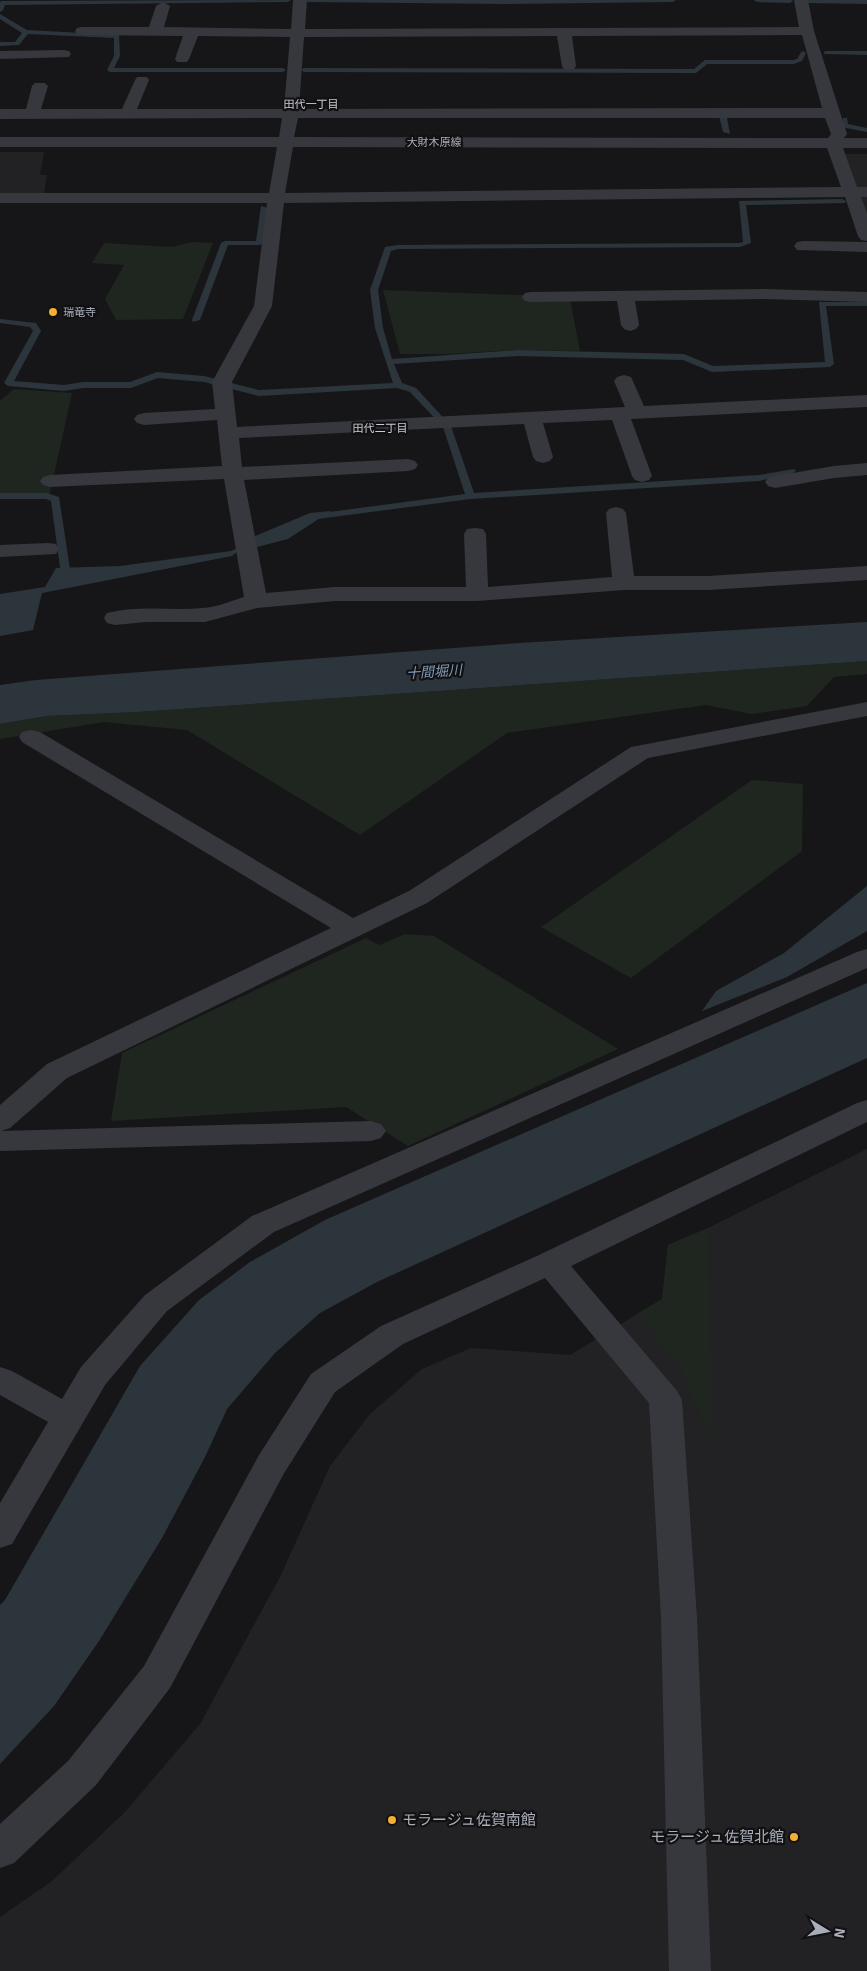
<svg xmlns="http://www.w3.org/2000/svg" width="867" height="1971" viewBox="0 0 867 1971" font-family="Signika,'Noto Sans JP',sans-serif">
<style>
.built{fill:#222225}
.green{fill:#1e261f}
.water{fill:#2c353c}
.lines{fill:none;stroke-linecap:round;stroke-linejoin:round}
.stream{fill:#2c353c;fill-rule:evenodd}
.minor{fill:#37383d;fill-rule:evenodd}
.poi-dot{fill:#f2b134;stroke:#111113;stroke-width:2}
.labels{text-anchor:middle;dominant-baseline:central;stroke-width:4.5;stroke-linejoin:round;paint-order:stroke}
.far-neighbourhood-label{font-size:11px;fill:#c9ccd4;stroke:#111113}
.far-street-label{font-size:11px;fill:#a8adb8;stroke:#111113}
.far-poi-label{font-size:11px;fill:#a8adb8;stroke:#111113;text-anchor:start}
.water-label{font-size:14px;font-style:italic;fill:#7f9bb3;stroke:#111113}
.near-poi-label{font-size:15px;fill:#a8adb8;stroke:#111113;text-anchor:start}
</style>
<rect width="100%" height="100%" fill="#161618"/>
<path class="built" d="M 0,152 L 44,152 L 40,175 L 47,175 L 44,194 L 0,194 Z
M 841,154 L 867,154 L 867,222 Z
M 867,1149 L 867,1971 L 0,1971 L 0,1917 L 52,1881 L 125,1812 L 200,1724 L 281,1575 L 330,1466 L 370,1414 L 422,1369 L 471,1348 L 570,1355 L 662,1299 L 668,1245 L 708,1228 Z"/>
<path class="green" d="M 193,242 L 213,243 L 183,319 L 116,320 L 105,299 L 124,265 L 92,263 L 104,243 L 172,247 Z
M 383,290 L 517,295 L 569,294 L 580,351 L 516,350 L 447,354 L 400,354 Z
M 14,389 L 72,393 L 50,493 L 0,493 L 0,401 Z
M 867,661 L 867,674 L 834,677 L 807,706 L 751,714 L 706,705 L 507,733 L 360,835 L 187,730 L 104,722 L 0,739 L 0,724 L 47,716 L 137,712 Z
M 752,780 L 803,784 L 802,851 L 631,978 L 541,927 Z
M 405,934 L 434,936 L 618,1049 L 408,1146 L 346,1107 L 111,1121 L 122,1053 L 366,938 L 379,945 Z
M 708,1228 L 712,1440 L 679,1366 L 637,1314 L 662,1299 L 668,1245 Z"/>
<path class="water" d="M 331,511 L 288,539 L 237,552 L 232,556 L 42,593 L 33,630 L 0,636 L 0,594 L 45,587 L 56,568 L 120,566 L 231,551 L 251,542 L 253,537 L 310,513 Z
M 867,622 L 867,661 L 137,712 L 47,716 L 0,724 L 0,685 L 36,680 L 519,643 Z
M 867,886 L 867,931 L 787,977 L 702,1011 L 716,991 L 784,953 Z
M 867,983 L 867,1058 L 377,1282 L 320,1313 L 275,1353 L 227,1409 L 205,1457 L 162,1538 L 99,1641 L 54,1706 L 0,1764 L 0,1605 L 5,1600 L 140,1366 L 199,1300 L 250,1262 L 325,1220 Z"/>
<g class="lines">
<path class="stream" d="M 291,0 L 288,2 L 5,5 L 3,10 L 0,12 L 0,2 L 2,1 Z
M 305,0 L 676,0 L 673,2 L 505,4 L 308,2 Z
M 754,0 L 792,0 L 793,1 L 790,3 L 757,2 Z
M 806,0 L 867,0 L 867,4 L 808,3 Z
M 0,14 L 27,30 L 119,35 L 120,56 L 114,68 L 283,68 L 286,70 L 283,72 L 110,72 L 107,70 L 114,56 L 114,38 L 28,34 L 19,45 L 0,46 L 0,42 L 15,42 L 22,33 L 0,19 Z
M 803,51 L 806,53 L 802,61 L 794,64 L 707,64 L 696,73 L 304,72 L 301,70 L 304,68 L 694,69 L 705,60 L 793,60 L 797,59 L 801,52 Z
M 826,51 L 867,51 L 867,55 L 824,54 L 824,52 Z
M 723,114 L 737,114 L 741,116 L 737,118 L 727,118 L 730,134 L 723,132 L 719,116 Z
M 843,118 L 847,118 L 848,124 L 867,128 L 867,132 L 841,127 Z
M 842,199 L 846,201 L 845,203 L 746,205 L 751,243 L 740,247 L 398,249 L 391,251 L 378,290 L 383,328 L 392,359 L 518,350 L 684,354 L 713,366 L 825,362 L 819,302 L 867,302 L 867,306 L 826,306 L 834,364 L 830,367 L 712,372 L 683,360 L 518,356 L 394,364 L 402,383 L 416,388 L 451,426 L 474,493 L 759,475 L 794,469 L 796,471 L 791,474 L 759,481 L 470,499 L 310,520 L 305,517 L 307,515 L 465,494 L 443,427 L 410,392 L 397,388 L 259,396 L 204,382 L 158,378 L 131,388 L 83,388 L 64,391 L 8,386 L 4,383 L 33,331 L 30,327 L 0,323 L 0,319 L 36,323 L 41,331 L 14,381 L 64,385 L 83,382 L 130,382 L 157,372 L 204,376 L 259,390 L 393,383 L 375,328 L 370,290 L 385,247 L 398,245 L 740,243 L 743,242 L 739,201 Z
M 261,206 L 268,208 L 264,243 L 260,245 L 228,245 L 200,320 L 193,322 L 192,320 L 221,243 L 225,241 L 256,241 Z
M 0,493 L 47,493 L 59,497 L 72,582 L 71,584 L 63,584 L 62,582 L 51,501 L 46,499 L 0,499 Z"/>
<path class="minor" d="M 293,0 L 307,0 L 305,29 L 799,27 L 794,0 L 808,0 L 814,31 L 847,134 L 844,138 L 867,138 L 867,148 L 843,148 L 857,187 L 867,187 L 867,197 L 861,197 L 867,213 L 867,241 L 861,240 L 858,236 L 845,197 L 284,203 L 272,306 L 232,382 L 237,427 L 625,407 L 614,381 L 617,377 L 624,375 L 631,377 L 644,406 L 867,395 L 867,407 L 631,419 L 652,476 L 649,480 L 642,482 L 635,480 L 632,476 L 612,420 L 543,423 L 553,457 L 550,461 L 543,463 L 536,461 L 533,457 L 524,424 L 239,438 L 242,467 L 408,459 L 415,461 L 418,465 L 415,469 L 408,471 L 244,480 L 266,593 L 335,587 L 466,587 L 464,534 L 467,529 L 475,528 L 483,529 L 486,534 L 488,587 L 612,577 L 606,513 L 609,509 L 616,507 L 623,509 L 626,513 L 634,576 L 708,576 L 867,566 L 867,580 L 708,590 L 624,590 L 477,601 L 335,601 L 257,608 L 205,622 L 146,622 L 115,625 L 107,623 L 104,618 L 107,613 C 139,605 171,611 203,608 C 217,607 231,601 244,597 L 224,479 L 50,487 L 43,485 L 40,481 L 43,477 L 50,475 L 222,466 L 217,420 L 144,425 L 137,423 L 134,419 L 137,415 L 144,413 L 215,409 L 212,382 L 254,306 L 267,203 L 0,203 L 0,193 L 269,193 L 277,147 L 0,147 L 0,137 L 279,137 L 282,118 L 0,119 L 0,109 L 26,109 L 32,86 L 35,83 L 45,83 L 48,86 L 41,109 L 122,109 L 135,80 L 137,77 L 147,77 L 149,80 L 137,109 L 284,109 L 290,37 L 198,36 L 189,59 L 187,62 L 177,62 L 175,59 L 183,36 L 82,35 L 77,34 L 75,31 L 77,28 L 82,27 L 149,27 L 156,6 L 163,2 L 170,6 L 164,27 L 291,29 ZM 802,35 L 822,108 L 299,109 L 304,37 L 557,36 L 562,66 L 564,69 L 574,69 L 576,66 L 572,36 ZM 298,118 L 825,118 L 831,134 L 828,138 L 294,137 ZM 293,147 L 827,148 L 841,187 L 285,193 Z
M 64,50 L 69,51 L 71,54 L 69,57 L 0,59 L 0,51 Z
M 803,241 L 867,242 L 867,252 L 797,250 L 794,246 L 797,242 Z
M 765,289 L 867,292 L 867,302 L 765,299 L 635,301 L 639,325 L 636,329 L 630,331 L 624,329 L 621,325 L 617,301 L 531,302 L 525,301 L 522,297 L 525,293 L 531,292 Z
M 867,463 L 867,475 L 834,478 L 775,488 L 768,486 L 765,482 L 768,478 L 775,476 L 834,466 Z
M 48,543 L 56,544 L 59,549 L 56,554 L 0,557 L 0,545 Z
M 867,702 L 867,716 L 648,758 L 427,903 L 67,1078 L 10,1128 L 1,1131 L 371,1121 L 381,1124 L 386,1131 L 381,1138 L 371,1141 L 0,1151 L 0,1105 L 47,1064 L 331,928 L 22,742 L 19,737 L 22,732 L 31,730 L 40,732 L 353,918 L 409,891 L 631,747 Z
M 867,949 L 867,968 L 274,1232 L 167,1311 L 105,1385 L 12,1544 L 0,1548 L 0,1503 L 48,1422 L 0,1395 L 0,1367 L 12,1371 L 62,1399 L 81,1367 L 145,1295 L 252,1216 L 857,952 Z
M 867,1100 L 867,1122 L 571,1266 L 677,1391 L 682,1400 L 697,1618 L 711,1971 L 669,1971 L 661,1618 L 649,1403 L 545,1278 L 403,1344 L 335,1392 L 283,1475 L 170,1688 L 96,1785 L 14,1863 L 0,1868 L 0,1824 L 68,1761 L 144,1666 L 259,1455 L 311,1374 L 381,1326 L 539,1255 L 857,1103 Z"/>
</g>
<g class="poi-dot">
<circle cx="53" cy="312" r="5"/>
<circle cx="392" cy="1820" r="5"/>
<circle cx="794" cy="1837" r="5"/>
</g>
<g class="labels">
<g class="far-neighbourhood-label">
<text x="311" y="104">田代一丁目</text>
<text x="380" y="428">田代二丁目</text>
</g>
<g class="far-street-label">
<text x="434" y="142">大財木原線</text>
</g>
<g class="far-poi-label">
<text x="63" y="312">瑞竜寺</text>
</g>
<g class="water-label">
<text transform="translate(434 672) rotate(-4)">十間堀川</text>
</g>
<g class="near-poi-label">
<text x="402" y="1820">モラージュ佐賀南館</text>
<text x="784" y="1837" text-anchor="end">モラージュ佐賀北館</text>
</g>
</g>
<g transform="translate(827 1931) rotate(100)" stroke="#111113" stroke-width="4" paint-order="stroke">
<path d="M0-4L9 19L0 12L-9 19Z" fill="#a8adb8"/>
<text y="-8" font-size="14" font-weight="bold" text-anchor="middle" fill="#a8adb8">N</text>
</g>
</svg>
